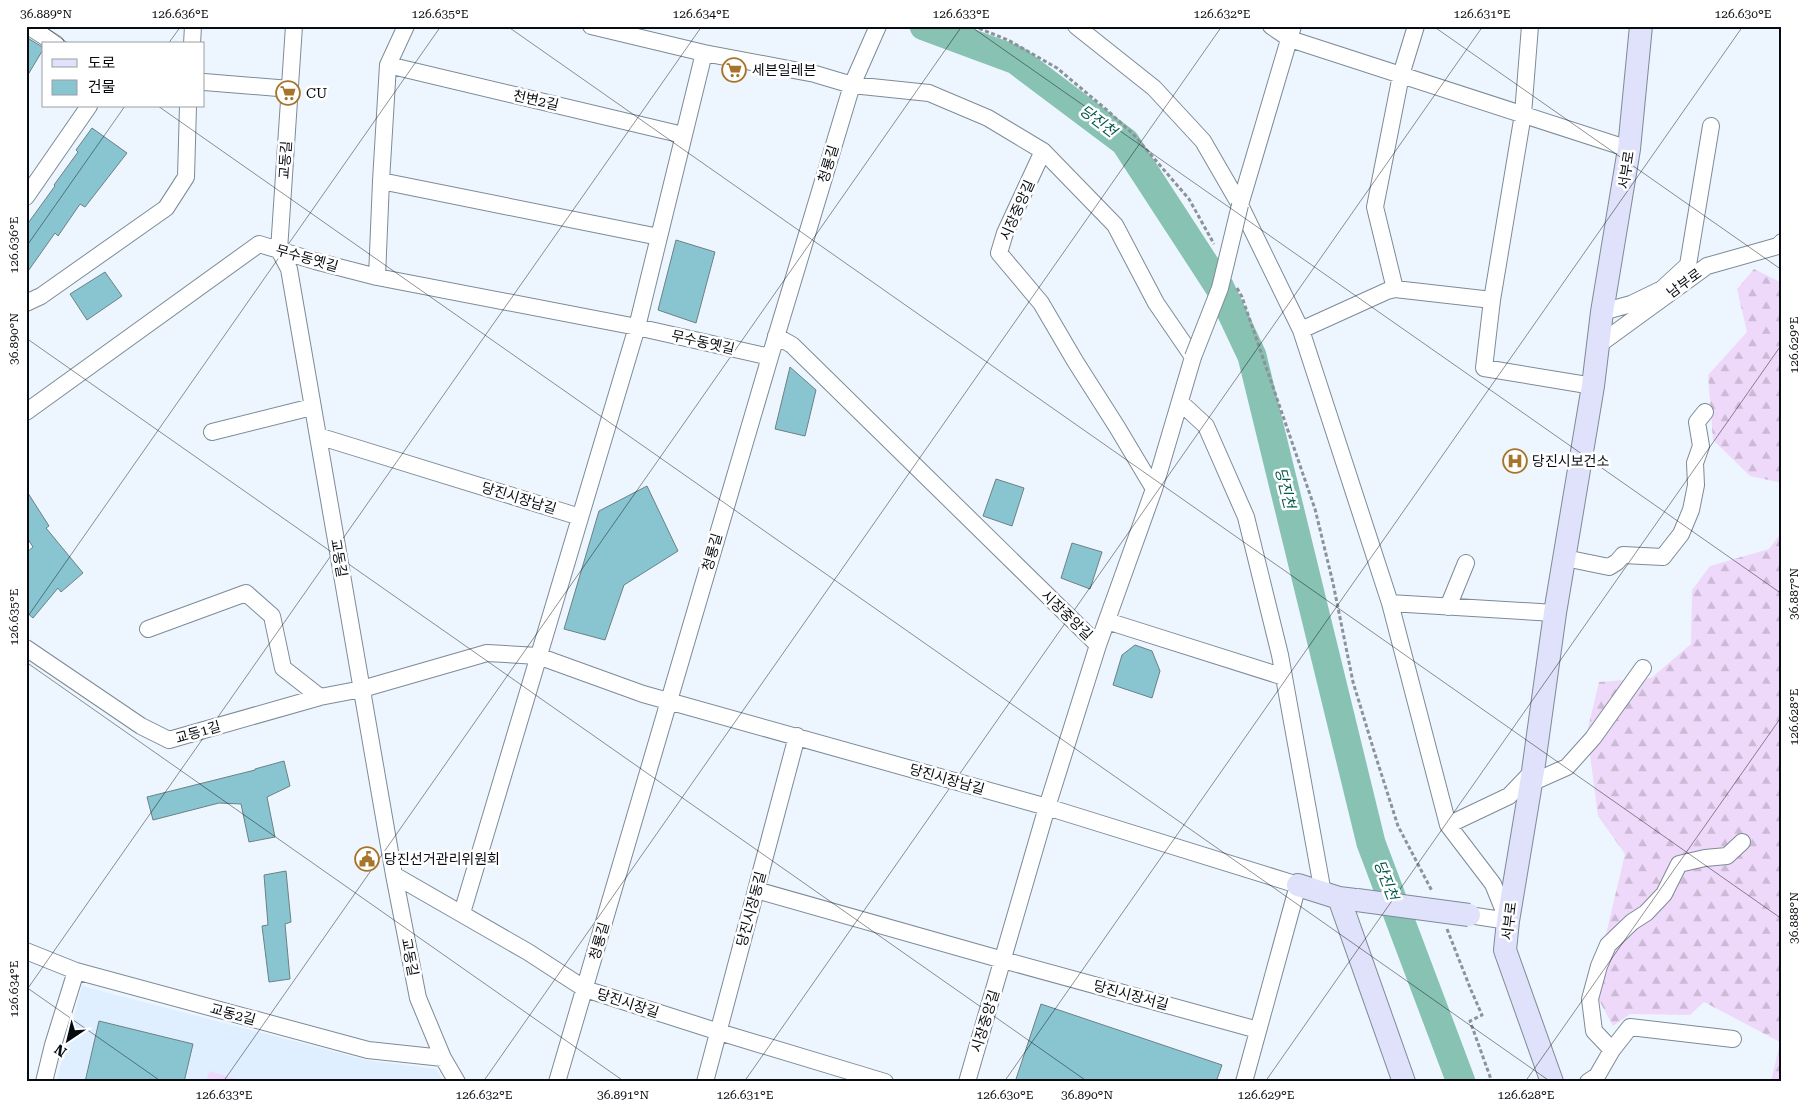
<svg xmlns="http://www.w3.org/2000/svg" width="1808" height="1108" viewBox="0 0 1808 1108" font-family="'Roboto Serif','Noto Sans KR',serif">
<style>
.built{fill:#dfefff}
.green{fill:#efd9fa}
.forest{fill:url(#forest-firs)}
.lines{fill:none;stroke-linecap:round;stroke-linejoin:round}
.river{stroke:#87c2b3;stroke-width:29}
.building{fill:#88c5d1;stroke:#6c8085}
.street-casing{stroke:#7d8b97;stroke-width:18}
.secondary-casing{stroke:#7d8b97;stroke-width:24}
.path{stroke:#8b9299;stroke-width:3;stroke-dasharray:4 2.5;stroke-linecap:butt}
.street{stroke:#fff;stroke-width:16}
.secondary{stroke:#e0e1fa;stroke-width:22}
.street-bridge-casing{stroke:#7d8b97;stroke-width:18;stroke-linecap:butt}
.secondary-bridge-casing{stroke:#7d8b97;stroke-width:24;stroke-linecap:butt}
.street-bridge{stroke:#fff;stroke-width:16}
.secondary-bridge{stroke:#e0e1fa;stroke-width:22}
.ticks{fill:none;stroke:#080c11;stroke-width:1;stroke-opacity:0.45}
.labels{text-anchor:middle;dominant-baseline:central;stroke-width:5;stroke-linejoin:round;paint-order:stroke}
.poi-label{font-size:14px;fill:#080c11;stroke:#fff;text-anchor:start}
.street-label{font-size:14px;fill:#080c11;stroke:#fff}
.water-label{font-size:15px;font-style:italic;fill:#02594b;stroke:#fff}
.neatline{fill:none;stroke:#080c11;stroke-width:2}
.ticks-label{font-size:12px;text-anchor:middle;fill:#080c11}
</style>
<defs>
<pattern id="forest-firs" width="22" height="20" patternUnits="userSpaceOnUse" patternTransform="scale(1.25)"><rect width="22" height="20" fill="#efd9fa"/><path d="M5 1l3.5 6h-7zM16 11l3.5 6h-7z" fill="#cbb9d5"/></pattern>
</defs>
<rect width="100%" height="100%" fill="#edf6fe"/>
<path class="built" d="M 82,986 L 366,1060 L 436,1069 L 444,1082 L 56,1082 Z"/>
<path class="green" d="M 209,1071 L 247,1082 L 206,1082 Z"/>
<path class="forest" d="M 1754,269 L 1782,283 L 1782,483 L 1750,476 L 1713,440 L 1708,375 L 1747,332 L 1737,289 Z
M 1782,532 L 1782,1082 L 1771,1082 L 1780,1042 L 1704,1002 L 1690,1015 L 1630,1014 L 1613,1026 L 1593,989 L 1625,854 L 1598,816 L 1587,732 L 1599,682 L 1651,678 L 1691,644 L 1692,590 L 1710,566 L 1769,549 Z"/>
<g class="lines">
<path class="river" d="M 924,26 L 1016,60 L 1125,142 L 1220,288 L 1252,356 L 1371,843 L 1461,1082"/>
</g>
<path class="building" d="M 26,37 L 44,48 L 26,78 Z
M 92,128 L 127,153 L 85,207 L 80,204 L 58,236 L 55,233 L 26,274 L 26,226 L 55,186 L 54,185 L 78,152 L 76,150 Z
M 676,240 L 715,252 L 696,323 L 658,310 Z
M 105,272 L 122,296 L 87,320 L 70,294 Z
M 790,367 L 816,390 L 805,436 L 775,429 Z
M 996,479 L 1024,488 L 1012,526 L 983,516 Z
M 647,486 L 678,551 L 624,585 L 605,640 L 564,629 L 599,511 Z
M 26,490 L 49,526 L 46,528 L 83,573 L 61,592 L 58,588 L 33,618 L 26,612 L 26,553 L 33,547 L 26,536 Z
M 1072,543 L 1102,552 L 1090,589 L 1061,578 Z
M 1135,645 L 1152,651 L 1160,671 L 1152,698 L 1113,685 L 1122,655 Z
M 284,761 L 290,786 L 267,797 L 275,837 L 249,842 L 241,804 L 219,803 L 153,820 L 147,797 L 255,770 L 255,769 Z
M 286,871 L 291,922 L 285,924 L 290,979 L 269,982 L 262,926 L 268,925 L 264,875 Z
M 1041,1004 L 1222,1065 L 1216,1082 L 1015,1082 Z
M 99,1021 L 193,1044 L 184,1082 L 85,1082 Z"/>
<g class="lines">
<g class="street-casing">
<path id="street" d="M 28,26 L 56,44
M 294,26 L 279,250 L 289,269 L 394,875 L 418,998 L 443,1058 L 457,1082
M 591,26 L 704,53 L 815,74 L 852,85 L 929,93 L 988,118 L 1043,151 L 1115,225 L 1156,303 L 1193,357 L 1154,489 L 1117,427 L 1075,361 L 1041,303 L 999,253 L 1005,233 L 1043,151
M 1076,26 L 1154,88 L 1203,141 L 1240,205
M 1271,26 L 1290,39 L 1629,149
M 1293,26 L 1240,205 L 1301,330
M 192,44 L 193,26
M 388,65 L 406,26
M 204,82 L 290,89
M 381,181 L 388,65 L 683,135
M 26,197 L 89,106
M 377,277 L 381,181 L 659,237
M 1395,289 L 1375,207 L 1401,75 L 1416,26
M 1492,300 L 1523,114 L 1530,26
M 26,303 L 41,296 L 166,208 L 186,177 L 188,106
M 1602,312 L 1631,304 L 1662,289 L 1688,265 L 1711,126
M 776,336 L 792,345 L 1098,645 L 1154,489
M 1597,346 L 1707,266 L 1778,246 L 1782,242
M 1180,402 L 1206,426 L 1246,517 L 1280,655 L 1323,893
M 26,412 L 259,244 L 315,261 L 377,277 L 637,327 L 770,357
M 212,432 L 312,407
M 318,436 L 580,517
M 1565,558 L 1609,567 L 1617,562 L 1623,555 L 1663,557 L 1681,534 L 1691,510 L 1696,485 L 1695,463 L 1701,446 L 1697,422 L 1705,412
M 1390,603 L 1448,825
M 1448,607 L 1466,563
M 1555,613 L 1390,603 L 1301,330 L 1387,291 L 1395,289 L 1492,300 L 1484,368 L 1593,386
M 1107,621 L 1284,677
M 148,629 L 246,593 L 272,616 L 283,668 L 320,697
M 26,648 L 141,726 L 169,740 L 320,697 L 362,689 L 487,653 L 538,656 L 643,694 L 1047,807 L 1298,885 L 1244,1082
M 1531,783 L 1567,767 L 1593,738 L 1643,668
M 394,875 L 528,952 L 585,989 L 719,1032 L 885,1082
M 756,890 L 1003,960 L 1258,1030
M 462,913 L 637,327 L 704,53
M 1469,915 L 1508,921
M 1508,921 L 1493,884 L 1448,825 L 1509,796 L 1533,771
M 26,951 L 76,971 L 368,1050 L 443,1058
M 1612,1050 L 1594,1031 L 1590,999 L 1599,966 L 1608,945 L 1632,922 L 1646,913 L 1664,894 L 1679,864 L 1705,858 L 1727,856 L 1742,842
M 44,1082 L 53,1045 L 76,971
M 557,1082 L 770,357 L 852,85 L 878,26
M 705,1082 L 797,736
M 967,1082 L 1047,807 L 1098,645
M 1588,1082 L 1597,1076 L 1612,1050 L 1630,1027 L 1733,1039"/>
</g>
<g class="secondary-casing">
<path id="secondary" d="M 1298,885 L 1339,898 L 1355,900
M 1339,898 L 1404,1082
M 1552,1082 L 1505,950 L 1508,921 L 1533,771 L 1555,613 L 1593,386 L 1602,312 L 1629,149 L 1641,26"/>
</g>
<path class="path" d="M 973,26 L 1008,40 L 1057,68 L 1108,111 L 1133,134 L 1189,199 L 1214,244
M 1237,288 L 1242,297 L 1315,509 L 1333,583 L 1353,682 L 1374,751 L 1398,826 L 1432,891
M 1447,929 L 1471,990 L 1482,1015 L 1470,1021 L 1492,1082"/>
<use href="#street" class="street"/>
<use href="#secondary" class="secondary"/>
<g class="street-bridge-casing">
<path id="street-bridge" d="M 1193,357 L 1220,288 L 1240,205"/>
</g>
<g class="secondary-bridge-casing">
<path id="secondary-bridge" d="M 1357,900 L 1469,915"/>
</g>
<use href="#street-bridge" class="street-bridge"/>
<use href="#secondary-bridge" class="secondary-bridge"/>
</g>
<path class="ticks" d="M 44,26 L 69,44M 507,26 L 1782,919M 970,26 L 1782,594M 1433,26 L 1782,270M 168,44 L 181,26M 158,106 L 1551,1082M 26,247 L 125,106M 26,338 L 1088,1082M 26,619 L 441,26M 26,662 L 625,1082M 26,987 L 162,1082M 26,991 L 702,26M 223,1082 L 962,26M 483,1082 L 1222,26M 744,1082 L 1483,26M 1004,1082 L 1743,26M 1265,1082 L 1782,344M 1525,1082 L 1782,716"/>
<defs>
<g id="supermarket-ring" transform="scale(1.25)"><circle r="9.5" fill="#fff" stroke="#a6742a" stroke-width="1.5"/><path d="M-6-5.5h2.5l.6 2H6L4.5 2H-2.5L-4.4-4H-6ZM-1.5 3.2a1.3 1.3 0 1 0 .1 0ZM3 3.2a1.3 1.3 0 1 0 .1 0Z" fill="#a6742a"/></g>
<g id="hospital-ring" transform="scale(1.25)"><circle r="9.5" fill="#fff" stroke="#a6742a" stroke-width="1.5"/><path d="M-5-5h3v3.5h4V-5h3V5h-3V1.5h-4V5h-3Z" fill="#a6742a"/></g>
<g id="civic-ring" transform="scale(1.25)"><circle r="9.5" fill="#fff" stroke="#a6742a" stroke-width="1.5"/><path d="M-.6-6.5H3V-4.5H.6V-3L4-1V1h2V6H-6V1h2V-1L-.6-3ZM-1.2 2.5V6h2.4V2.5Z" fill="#a6742a"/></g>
</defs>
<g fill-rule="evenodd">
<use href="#supermarket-ring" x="734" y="70"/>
<use href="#supermarket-ring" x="288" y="93"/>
<use href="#hospital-ring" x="1515" y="461"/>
<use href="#civic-ring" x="367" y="859"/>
</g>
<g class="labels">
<g class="poi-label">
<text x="752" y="70">세븐일레븐</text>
<text x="306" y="93">CU</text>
<text x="1532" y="461">당진시보건소</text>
<text x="384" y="859">당진선거관리위원회</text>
</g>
<g class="street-label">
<text transform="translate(536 100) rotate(13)">천변2길</text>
<text transform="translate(285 160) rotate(-86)">교동길</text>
<text transform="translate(828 164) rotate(-73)">청룡길</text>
<text transform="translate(1626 170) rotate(-81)">서부로</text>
<text transform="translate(1017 210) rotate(-66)">시장중앙길</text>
<text transform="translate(307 258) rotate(16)">무수동옛길</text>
<text transform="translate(1684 283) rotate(-36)">남부로</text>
<text transform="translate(703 342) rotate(13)">무수동옛길</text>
<text transform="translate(519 498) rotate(17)">당진시장남길</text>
<text transform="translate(712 552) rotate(-74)">청룡길</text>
<text transform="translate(339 558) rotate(80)">교동길</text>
<text transform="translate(1067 615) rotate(44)">시장중앙길</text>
<text transform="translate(198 732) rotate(-16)">교동1길</text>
<text transform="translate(947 779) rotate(16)">당진시장남길</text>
<text transform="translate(751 909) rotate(-75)">당진시장동길</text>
<text transform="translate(1509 921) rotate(-83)">서부로</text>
<text transform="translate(599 941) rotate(-74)">청룡길</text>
<text transform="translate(410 957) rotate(79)">교동길</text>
<text transform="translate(1131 995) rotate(15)">당진시장서길</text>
<text transform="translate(628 1003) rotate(18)">당진시장길</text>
<text transform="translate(233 1014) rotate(15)">교동2길</text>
<text transform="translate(985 1021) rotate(-73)">시장중앙길</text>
</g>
<g class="water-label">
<text transform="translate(1098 121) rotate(37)">당진천</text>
<text transform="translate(1285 488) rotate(76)">당진천</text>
<text transform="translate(1386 880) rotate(69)">당진천</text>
</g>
</g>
<rect width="1808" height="1108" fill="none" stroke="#ffffff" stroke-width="55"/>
<rect x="42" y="42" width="162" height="65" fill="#ffffff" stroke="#9c9ea0"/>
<rect x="52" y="59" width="25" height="8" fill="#e0e1fa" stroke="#9c9ea0"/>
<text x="88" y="68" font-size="15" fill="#080c11">도로</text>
<rect x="52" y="80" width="25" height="15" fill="#88c5d1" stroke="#9c9ea0"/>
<text x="88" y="92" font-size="15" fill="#080c11">건물</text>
<g transform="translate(68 1040) rotate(215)" stroke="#ffffff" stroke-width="4" paint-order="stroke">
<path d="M0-4L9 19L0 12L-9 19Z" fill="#080c11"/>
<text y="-8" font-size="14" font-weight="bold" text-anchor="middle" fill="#080c11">N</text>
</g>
<rect x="28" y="28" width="1752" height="1052" class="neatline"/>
<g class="ticks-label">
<text x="46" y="18">36.889°N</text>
<text x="180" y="18">126.636°E</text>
<text x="440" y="18">126.635°E</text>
<text x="701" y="18">126.634°E</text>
<text x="961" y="18">126.633°E</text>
<text x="1222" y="18">126.632°E</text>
<text x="1482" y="18">126.631°E</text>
<text x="1743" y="18">126.630°E</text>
<text transform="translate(14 245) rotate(-90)" y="4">126.636°E</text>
<text transform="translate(14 339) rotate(-90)" y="4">36.890°N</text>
<text transform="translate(1794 345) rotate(-90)" y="4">126.629°E</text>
<text transform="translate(1794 594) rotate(-90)" y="4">36.887°N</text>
<text transform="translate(14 617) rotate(-90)" y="4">126.635°E</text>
<text transform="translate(1794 717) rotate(-90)" y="4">126.628°E</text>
<text transform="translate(1794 918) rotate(-90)" y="4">36.888°N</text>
<text transform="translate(14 989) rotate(-90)" y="4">126.634°E</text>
<text x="224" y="1099">126.633°E</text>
<text x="484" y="1099">126.632°E</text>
<text x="623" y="1099">36.891°N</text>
<text x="745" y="1099">126.631°E</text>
<text x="1005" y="1099">126.630°E</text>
<text x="1087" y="1099">36.890°N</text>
<text x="1266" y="1099">126.629°E</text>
<text x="1526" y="1099">126.628°E</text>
</g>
</svg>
